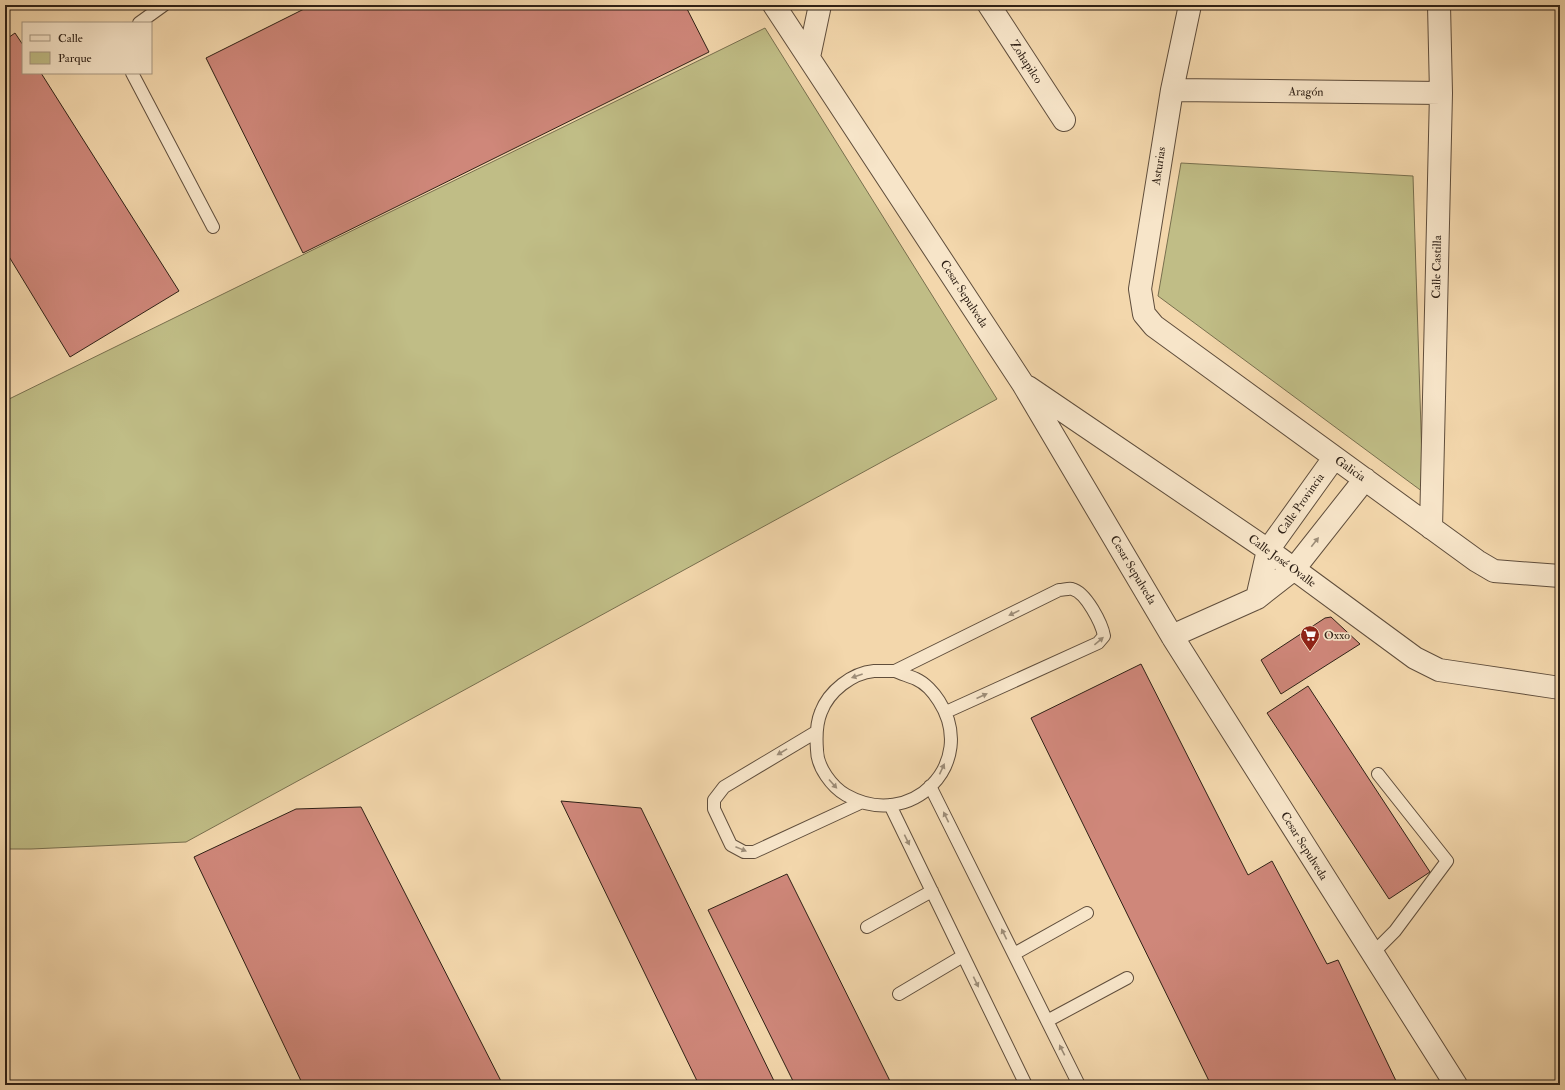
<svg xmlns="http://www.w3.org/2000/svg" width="1565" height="1090" viewBox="0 0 1565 1090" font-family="'IM FELL Double Pica',serif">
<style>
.green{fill:#c0bd86;stroke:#786f4e}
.building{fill:#cf877a;stroke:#2f2116}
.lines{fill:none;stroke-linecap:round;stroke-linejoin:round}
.service-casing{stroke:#604e3c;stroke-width:14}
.minor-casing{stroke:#604e3c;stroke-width:24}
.service{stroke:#f7e5c9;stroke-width:12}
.minor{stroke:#f7e5c9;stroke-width:22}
.oneway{fill:#9d8d78}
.labels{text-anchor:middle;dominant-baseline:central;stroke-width:3.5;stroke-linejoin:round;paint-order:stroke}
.street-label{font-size:12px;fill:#2f2116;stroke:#f7e5c9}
.poi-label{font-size:12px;fill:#2f2116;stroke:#f7e5c9;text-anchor:start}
</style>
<rect width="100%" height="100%" fill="#f3d7ac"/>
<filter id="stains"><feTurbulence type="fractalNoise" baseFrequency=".005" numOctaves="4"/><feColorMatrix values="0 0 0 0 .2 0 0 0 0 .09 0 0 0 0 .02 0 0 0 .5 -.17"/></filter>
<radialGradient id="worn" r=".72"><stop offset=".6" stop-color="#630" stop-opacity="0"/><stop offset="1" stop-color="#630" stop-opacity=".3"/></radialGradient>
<path class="green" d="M 765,28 L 997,399 L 186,842 L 31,849 L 5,849 L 5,401 Z
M 1181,163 L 1413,176 L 1423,492 L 1158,296 Z"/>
<path class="building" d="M 312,5 L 685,5 L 709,52 L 303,253 L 206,58 Z
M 15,33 L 23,45 L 23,73 L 41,73 L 179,291 L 70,357 L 5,250 L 5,40 Z
M 1331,617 L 1360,644 L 1281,694 L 1261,660 L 1325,618 Z
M 1141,664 L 1248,875 L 1272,861 L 1327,964 L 1338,960 L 1398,1085 L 1211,1085 L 1031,718 Z
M 1308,686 L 1430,872 L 1389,899 L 1267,713 Z
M 561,801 L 641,808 L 776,1085 L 699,1085 Z
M 361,807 L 503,1085 L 303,1085 L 194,857 L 296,809 Z
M 787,874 L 892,1085 L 795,1085 L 708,910 Z"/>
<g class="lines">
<g class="service-casing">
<path id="service" d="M 139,23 L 164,5
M 132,73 L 213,227
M 895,671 C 902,674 909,676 916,679 C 925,683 934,693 939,701 C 979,763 911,832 846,795 C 832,787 817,767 817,750 C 816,737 816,724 821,712 C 829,691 852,673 874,671 C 881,671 888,671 895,671 L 1059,590 C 1063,590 1069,588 1072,589 C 1086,592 1102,624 1104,636 L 1098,643 L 946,712
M 816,732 L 724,787 L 714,800 L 714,809 L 731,845 L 744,852 L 754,852 L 860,803
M 930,786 L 1079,1085
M 890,805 L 1026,1085
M 867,927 L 932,891
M 1014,954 L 1087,913
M 1372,954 L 1395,931 L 1447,861 L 1378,774
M 899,994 L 963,956
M 1047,1021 L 1127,978"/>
</g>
<g class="minor-casing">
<path id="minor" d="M 774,5 L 1023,384 L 1172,636 L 1456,1085
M 989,5 L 1064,120
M 1190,5 L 1172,90 L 1140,289 L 1144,314 L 1154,326 L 1477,561 L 1494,571 L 1560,576
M 809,57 L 820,5
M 1172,90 L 1441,93
M 1028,387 L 1268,550 L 1415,658 L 1439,670 L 1560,688
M 1431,528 L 1441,93 L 1439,5
M 1257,598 L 1268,550 L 1334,458
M 1172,636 L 1257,598 L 1294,569 L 1365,479"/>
</g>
<use href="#service" class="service"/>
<use href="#minor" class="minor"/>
</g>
<defs><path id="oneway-solid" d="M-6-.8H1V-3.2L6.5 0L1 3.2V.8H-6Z"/></defs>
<g class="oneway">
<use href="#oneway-solid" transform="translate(1315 542) rotate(-52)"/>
<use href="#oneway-solid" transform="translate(1014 613) rotate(154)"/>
<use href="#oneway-solid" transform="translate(1099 641) rotate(-40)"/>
<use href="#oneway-solid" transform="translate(857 676) rotate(161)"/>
<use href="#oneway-solid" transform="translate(982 696) rotate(-24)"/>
<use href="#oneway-solid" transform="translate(782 752) rotate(149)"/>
<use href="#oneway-solid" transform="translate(942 769) rotate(-65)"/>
<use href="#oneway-solid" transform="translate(833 784) rotate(48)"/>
<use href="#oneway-solid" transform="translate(946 817) rotate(-116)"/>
<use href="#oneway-solid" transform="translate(907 840) rotate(64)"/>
<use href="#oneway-solid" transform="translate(741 849) rotate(22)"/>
<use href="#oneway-solid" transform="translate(1004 934) rotate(-116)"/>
<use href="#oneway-solid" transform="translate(976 982) rotate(64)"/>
<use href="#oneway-solid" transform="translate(1062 1050) rotate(-117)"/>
</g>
<defs>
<g id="supermarket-pin" transform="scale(1)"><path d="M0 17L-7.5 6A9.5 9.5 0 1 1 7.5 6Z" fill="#8f2418" stroke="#f7e5c9"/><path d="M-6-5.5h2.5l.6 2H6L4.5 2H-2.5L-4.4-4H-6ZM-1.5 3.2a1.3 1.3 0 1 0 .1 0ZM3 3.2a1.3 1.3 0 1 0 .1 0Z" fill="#fff"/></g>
</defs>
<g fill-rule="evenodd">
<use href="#supermarket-pin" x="1310" y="635"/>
</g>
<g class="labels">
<g class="street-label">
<text transform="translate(1026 62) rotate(57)">Zohapilco</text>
<text transform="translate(1306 92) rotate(1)">Aragón</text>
<text transform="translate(1159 166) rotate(-81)">Asturias</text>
<text transform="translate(1437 267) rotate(-89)">Calle Castilla</text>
<text transform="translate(964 294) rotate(57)">Cesar Sepulveda</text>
<text transform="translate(1350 469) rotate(35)">Galicia</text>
<text transform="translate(1301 504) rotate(-55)">Calle Provincia</text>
<text transform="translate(1282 561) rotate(36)">Calle José Ovalle</text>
<text transform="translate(1133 570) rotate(59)">Cesar Sepulveda</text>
<text transform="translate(1304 846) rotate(58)">Cesar Sepulveda</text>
</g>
<g class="poi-label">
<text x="1324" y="635">Oxxo</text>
</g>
</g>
<rect width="1565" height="1090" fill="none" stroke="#f3d7ac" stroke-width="20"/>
<rect x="6" y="6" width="1553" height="1078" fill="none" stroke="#2f2116" stroke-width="2"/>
<rect x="10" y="10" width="1545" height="1070" fill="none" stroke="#2f2116"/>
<rect x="22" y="22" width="130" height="52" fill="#f7e5c9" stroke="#a79781"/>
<rect x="30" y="35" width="20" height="6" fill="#f7e5c9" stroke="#a79781"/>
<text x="58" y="42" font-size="12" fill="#2f2116">Calle</text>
<rect x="30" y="52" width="20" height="12" fill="#c0bd86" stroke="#a79781"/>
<text x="58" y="62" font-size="12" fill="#2f2116">Parque</text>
<rect width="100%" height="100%" filter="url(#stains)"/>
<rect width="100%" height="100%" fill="url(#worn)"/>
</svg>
